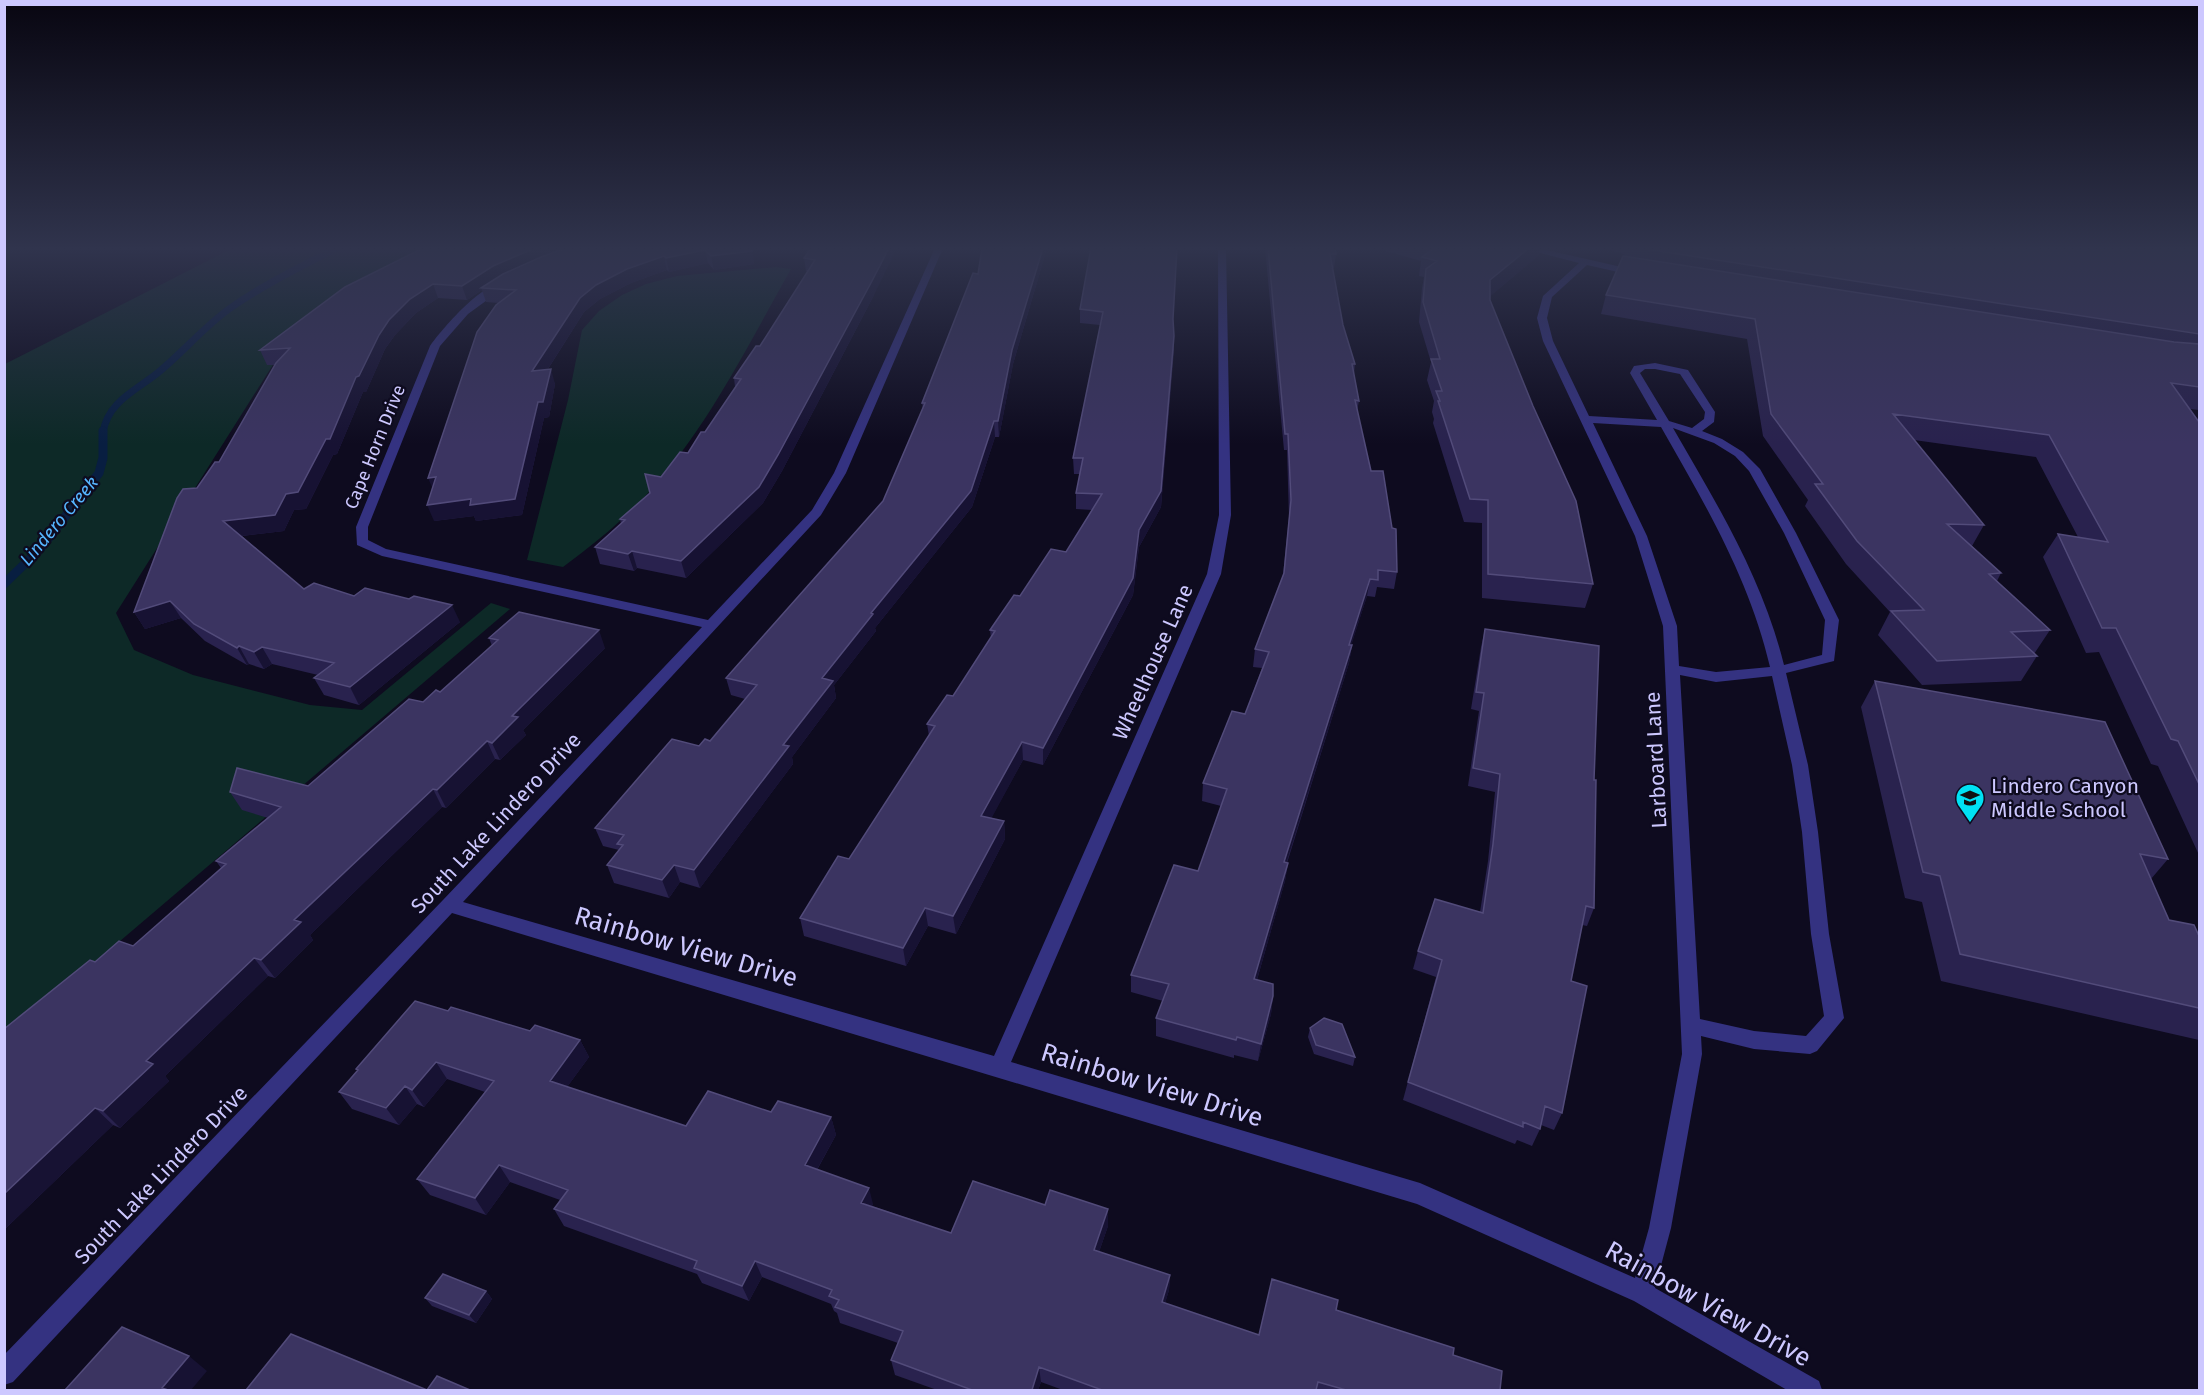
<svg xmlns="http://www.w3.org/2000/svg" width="2204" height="1395" viewBox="0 0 2204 1395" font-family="'Fira Sans',sans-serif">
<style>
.green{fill:#0d2927}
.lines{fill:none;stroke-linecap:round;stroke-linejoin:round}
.stream-far1{stroke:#081e41;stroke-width:7}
.stream{stroke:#081e41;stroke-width:9}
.minor{fill:#343281;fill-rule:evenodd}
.wall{fill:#29224e}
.shaded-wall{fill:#171233}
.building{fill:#3b3461;stroke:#524b7a;stroke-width:1.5}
.labels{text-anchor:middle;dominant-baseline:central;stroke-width:4.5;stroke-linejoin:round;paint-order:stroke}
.far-street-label{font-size:18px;fill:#cdc8ff;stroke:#0e0b1f}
.far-water-label{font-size:18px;font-style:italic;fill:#56b5ff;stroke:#0e0b1f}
.street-label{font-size:21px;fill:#cdc8ff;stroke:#0e0b1f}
.poi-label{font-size:21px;fill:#cdc8ff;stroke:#0e0b1f;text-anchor:start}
.near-street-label{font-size:26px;fill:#cdc8ff;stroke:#0e0b1f}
</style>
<rect width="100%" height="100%" fill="#0e0b1f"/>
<path class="green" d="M 233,248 L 434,248 L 293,333 L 116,613 L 134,650 L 193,675 L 310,705 L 362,710 L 491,603 L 510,609 L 5,1039 L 5,364 Z
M 776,267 L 791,269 C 748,345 708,427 649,492 C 624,520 594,544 563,567 L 527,560 L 568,400 L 582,330 L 599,311 L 622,295 L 646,284 L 677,276 Z"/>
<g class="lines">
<path class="stream-far1" d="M 103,433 C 107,401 139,389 160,371 C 184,351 204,327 229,309 C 263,285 300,267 337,248"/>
<path class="stream" d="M 4,584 L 40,549 L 99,473 L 103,458 L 103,431"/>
<path class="minor" d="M 935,248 L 943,248 L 846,473 L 821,515 L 463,902 L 994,1056 L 1207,574 L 1219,515 L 1218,248 L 1226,248 L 1231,515 L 1221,574 L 1011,1062 L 1420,1183 L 1635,1278 L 1649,1228 L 1682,1054 L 1663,626 L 1635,536 L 1543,341 L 1537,318 L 1543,296 L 1579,263 L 1521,248 L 1538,248 L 1639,271 L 1639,275 L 1636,276 L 1587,265 L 1552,297 L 1547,318 L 1553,341 L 1589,416 L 1657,420 L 1630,373 L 1634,366 L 1655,363 L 1688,370 L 1715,412 L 1714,422 L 1702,431 L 1722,439 L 1743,452 L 1760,469 L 1796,533 L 1839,620 L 1834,661 L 1786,673 L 1808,765 L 1818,832 L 1829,934 L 1844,1018 L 1817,1051 L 1810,1054 L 1754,1049 L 1701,1036 L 1702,1054 L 1671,1228 L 1655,1288 L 1819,1381 L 1822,1390 L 1787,1390 L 1634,1301 L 1417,1204 L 452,913 L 13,1382 L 4,1385 L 4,1355 L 443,900 L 702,627 L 382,556 L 357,545 L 356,527 L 430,346 C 442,329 483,281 505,283 L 505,287 L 468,314 L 440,346 L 368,527 L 368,540 L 386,549 L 708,620 L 812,510 L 834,473 ZM 1655,369 L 1680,374 L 1705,412 L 1704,419 L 1692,428 L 1669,421 L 1640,373 L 1645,369 ZM 1593,423 L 1661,427 C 1705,504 1750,580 1770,667 L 1716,672 L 1679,666 L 1677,626 L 1647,536 ZM 1673,428 L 1714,443 L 1735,456 L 1749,471 L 1784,533 L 1825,620 L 1822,655 L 1784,665 C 1763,579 1717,504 1673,428 ZM 1680,675 L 1716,682 L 1772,676 L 1792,765 L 1802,832 L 1811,934 L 1824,1016 L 1806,1036 L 1754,1031 L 1700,1019 Z"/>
</g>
<path class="wall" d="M 423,248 L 752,248 L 754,264 L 714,270 L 708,263 L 669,272 L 667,270 L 631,283 L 600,299 L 584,312 L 548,369 L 555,384 L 549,417 L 544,418 L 522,515 L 476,521 L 474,516 L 434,521 L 499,303 L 486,302 L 482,290 L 467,300 L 438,298 L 416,313 L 395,335 L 385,349 L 366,392 L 363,392 L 337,454 L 333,455 L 306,509 L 294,510 L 284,531 L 242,536 L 304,589 L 354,596 L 460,622 L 359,705 L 324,695 L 314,678 L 318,675 L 272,664 L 264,669 L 249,664 L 247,665 L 205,641 L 181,618 L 145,629 L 134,612 L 197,488 L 219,462 L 276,365 L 267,365 L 260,350 Z
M 811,248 L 874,295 L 782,471 L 763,503 L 686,578 L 637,568 L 634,571 L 600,564 L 595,547 L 621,524 L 620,519 L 650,493 L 661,477 L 688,453 L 705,432 L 735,387 L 734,378 L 760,346 L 807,272 L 806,271 L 804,258 Z
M 982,248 L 1047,248 L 1013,364 L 999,437 L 995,437 L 972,507 L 875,628 L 876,631 L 834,685 L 836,698 L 792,757 L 793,764 L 700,888 L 680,882 L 669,898 L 614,883 L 607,865 L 619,850 L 603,846 L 595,828 L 699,746 L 710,741 L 745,699 L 731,695 L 726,678 L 883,501 L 923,409 L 922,403 L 978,274 Z
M 1265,248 L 1335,248 L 1336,254 L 1334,268 L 1333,268 L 1343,325 L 1355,364 L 1354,374 L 1359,401 L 1357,411 L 1371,471 L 1397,572 L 1394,589 L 1377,587 L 1375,597 L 1367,596 L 1351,645 L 1352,645 L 1349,663 L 1287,863 L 1288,863 L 1285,881 L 1257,980 L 1273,996 L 1271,1014 L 1258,1061 L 1234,1055 L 1234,1058 L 1156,1036 L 1156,1018 L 1163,1001 L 1131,992 L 1131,975 L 1198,871 L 1221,806 L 1202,801 L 1203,783 L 1245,714 L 1262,668 L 1253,667 L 1255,649 L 1283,575 L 1289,517 L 1287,450 L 1284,450 Z
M 1379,248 L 1540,248 L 1539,255 L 1490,296 L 1490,300 L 1593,584 L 1585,608 L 1482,598 L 1482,523 L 1464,522 L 1433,423 L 1434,419 L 1432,412 L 1434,401 L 1427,380 L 1431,362 L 1419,322 L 1422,288 L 1424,277 L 1419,276 L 1421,261 L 1379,249 Z
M 1601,248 L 2199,248 L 2199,410 L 2190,409 L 2199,422 L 2199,855 L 2158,766 L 2151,764 L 2099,652 L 2086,653 L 2043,557 L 2058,534 L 2078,537 L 2036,457 L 1914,440 L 1984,525 L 1972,546 L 2001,573 L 1997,581 L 2050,630 L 2034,654 L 2037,656 L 2021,681 L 1922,685 L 1878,635 L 1890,612 L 1846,564 L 1805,506 L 1808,500 L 1763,436 L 1747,339 L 1601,314 L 1606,295 L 1625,254 Z
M 1080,309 L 1173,321 L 1174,336 L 1174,350 L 1161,507 L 1139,547 L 1133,595 L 1043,765 L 1023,760 L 991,818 L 1004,821 L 1005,839 L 956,934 L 928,926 L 906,966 L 804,936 L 800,918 L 849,859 L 929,736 L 927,724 L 953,696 L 991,638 L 990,630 L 1020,596 L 1066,552 L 1092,510 L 1076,509 L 1076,493 L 1080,474 L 1074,474 L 1073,458 L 1100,325 L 1080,323 Z
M 1485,629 L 1594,780 L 1594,908 L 1587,926 L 1582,925 L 1571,981 L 1562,1113 L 1554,1130 L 1541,1125 L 1540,1129 L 1532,1146 L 1517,1140 L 1515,1144 L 1403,1100 L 1436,977 L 1413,969 L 1418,951 L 1480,912 L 1488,861 L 1495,792 L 1468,786 L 1479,711 L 1471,709 L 1481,647 Z
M 489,638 L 605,648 L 523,730 L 526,735 L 500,760 L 495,759 L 446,808 L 442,807 L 310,935 L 313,940 L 275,978 L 268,976 L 165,1076 L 169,1081 L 120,1128 L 113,1125 L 4,1230 L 95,962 L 133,946 L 221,868 L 216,861 L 268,818 L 242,810 L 230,792 L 308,786 L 423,702 L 440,692 L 492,646 Z
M 1875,681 L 2168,859 L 2151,879 L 2169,920 L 2199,936 L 2199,1040 L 1941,981 L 1922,902 L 1905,898 L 1861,707 Z
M 448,1011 L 530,1031 L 580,1040 L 589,1057 L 567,1087 L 686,1126 L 771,1112 L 831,1117 L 836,1135 L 817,1170 L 873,1204 L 872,1206 L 951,1233 L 1108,1226 L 1099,1252 L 1170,1275 L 1169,1290 L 1165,1303 L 1259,1335 L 1336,1310 L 1453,1355 L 1500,1390 L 1063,1390 L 1041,1382 L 1038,1390 L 937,1390 L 895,1375 L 891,1360 L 898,1343 L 840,1323 L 837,1313 L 834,1311 L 831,1304 L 762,1277 L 749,1301 L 702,1283 L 697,1274 L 564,1226 L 554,1209 L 560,1200 L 510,1182 L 486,1215 L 430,1195 L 417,1179 L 485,1092 L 447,1079 L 424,1107 L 417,1104 L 399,1125 L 352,1109 L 339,1092 L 357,1071 L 356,1069 Z
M 1310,1028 L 1355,1057 L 1353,1066 L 1314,1054 L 1308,1037 Z
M 486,1291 L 492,1299 L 476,1323 L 432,1306 L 425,1298 Z"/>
<path class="shaded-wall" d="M 535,248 L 579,248 L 481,288 L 482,290 L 467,300 L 462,286 L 493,266 Z
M 752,248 L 754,264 L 714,270 L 711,256 Z
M 889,248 L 897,248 L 874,295 L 782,471 L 763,503 L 686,578 L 681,561 Z
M 1043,248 L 1047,248 L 1013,364 L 999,437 L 998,421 L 1012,350 Z
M 1529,248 L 1540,248 L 1539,255 L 1486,300 L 1490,280 Z
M 705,250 L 708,263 L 669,272 L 666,258 Z
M 664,256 L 667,270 L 631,283 L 600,299 L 584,312 L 537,386 L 532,371 L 580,298 L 596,285 L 627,269 Z
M 433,284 L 438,298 L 416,313 L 395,335 L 385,349 L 366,392 L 363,392 L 337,454 L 333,455 L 306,509 L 294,510 L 284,531 L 233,537 L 223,521 L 286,494 L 326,439 L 356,377 L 379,335 L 389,320 L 410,299 Z
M 1174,336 L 1161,507 L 1139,547 L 1133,595 L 1043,765 L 1043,748 L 1139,530 Z
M 551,369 L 555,384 L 549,417 L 544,418 L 522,515 L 476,521 L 474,516 L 434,521 L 427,505 L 538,402 Z
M 994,421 L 995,437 L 972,507 L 875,628 L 876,631 L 834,685 L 836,698 L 792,757 L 793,764 L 700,888 L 694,870 L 783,745 L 822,678 L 871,613 Z
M 436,477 L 435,494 L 428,478 Z
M 632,551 L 637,568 L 634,571 L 628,554 Z
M 1370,579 L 1367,596 L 1346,662 L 1349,645 Z
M 170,601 L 181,618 L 145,629 L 134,612 Z
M 452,605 L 460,622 L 359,705 L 350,687 Z
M 599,630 L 605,648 L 523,730 L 526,735 L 500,760 L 492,743 L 512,716 Z
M 1352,645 L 1349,663 L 1281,880 L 1284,862 Z
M 239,646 L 249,664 L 247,665 L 237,648 Z
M 262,647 L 272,664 L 264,669 L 254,652 Z
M 487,741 L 495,759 L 446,808 L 437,790 Z
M 1022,742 L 1023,760 L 983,834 L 981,816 Z
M 433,789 L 442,807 L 310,935 L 313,940 L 275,978 L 261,960 L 294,920 Z
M 1004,821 L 1005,839 L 956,934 L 953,916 Z
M 1288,863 L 1285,881 L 1252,997 L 1254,979 Z
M 674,865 L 680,882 L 669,898 L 662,880 Z
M 925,908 L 928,926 L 906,966 L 903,948 Z
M 254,958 L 268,976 L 165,1076 L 169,1081 L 120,1128 L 103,1111 L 146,1061 Z
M 1273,996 L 1271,1014 L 1258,1061 L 1261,1044 Z
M 580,1040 L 589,1057 L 559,1098 L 550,1081 Z
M 436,1062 L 447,1079 L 424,1107 L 412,1090 Z
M 405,1086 L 417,1104 L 399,1125 L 386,1108 Z
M 95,1108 L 113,1125 L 4,1230 L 4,1194 Z
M 831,1117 L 836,1135 L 810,1182 L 805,1165 Z
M 499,1165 L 510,1182 L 486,1215 L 475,1198 Z
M 869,1188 L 873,1204 L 866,1219 L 861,1203 Z
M 1108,1209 L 1108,1226 L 1094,1266 L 1094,1250 Z
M 755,1261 L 762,1277 L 749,1301 L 742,1286 Z
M 1170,1275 L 1169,1290 L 1161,1317 L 1162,1302 Z
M 486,1291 L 492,1299 L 476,1323 L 469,1315 Z
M 189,1356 L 207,1371 L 191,1390 L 166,1390 L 162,1388 Z
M 1039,1367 L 1041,1382 L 1038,1390 L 1032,1390 Z"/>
<path class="building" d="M 423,248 L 535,248 L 493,266 L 462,286 L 433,284 L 410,299 L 389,320 L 379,335 L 359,376 L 356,377 L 330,439 L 326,439 L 298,492 L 286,494 L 275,515 L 223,521 L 304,589 L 314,583 L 354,596 L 365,588 L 409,599 L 414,596 L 452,605 L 350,687 L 314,678 L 334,663 L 262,647 L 254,652 L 239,646 L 237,648 L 194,624 L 170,601 L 134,612 L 177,498 L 183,489 L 197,488 L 215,462 L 219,462 L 276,363 L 290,348 L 260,350 L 345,287 Z
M 566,248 L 751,248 L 752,251 L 711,256 L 705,250 L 666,258 L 664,256 L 627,269 L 596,285 L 580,298 L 532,371 L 551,369 L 543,402 L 538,402 L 515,499 L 470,505 L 471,499 L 427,505 L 436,477 L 428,478 L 477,332 L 496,305 L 516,290 L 481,288 L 503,274 L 541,257 Z
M 811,248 L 889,248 L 872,281 L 778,455 L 759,487 L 681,561 L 632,551 L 628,554 L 595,547 L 625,520 L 620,519 L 650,493 L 645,474 L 661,477 L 680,452 L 688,453 L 701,432 L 705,432 L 741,379 L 734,378 L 756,346 L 760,346 L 815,260 L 804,258 Z
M 982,248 L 1043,248 L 1012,350 L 998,421 L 994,421 L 971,491 L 871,613 L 873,614 L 822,678 L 833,681 L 783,745 L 789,746 L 694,870 L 674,865 L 662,880 L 607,865 L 623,845 L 617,844 L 624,835 L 595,828 L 672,739 L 699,746 L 705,739 L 710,741 L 757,685 L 726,678 L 883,501 L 925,403 L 922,403 L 973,273 L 978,274 Z
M 1091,248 L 1177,248 L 1173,319 L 1174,336 L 1161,491 L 1139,530 L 1133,578 L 1043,748 L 1022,742 L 981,816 L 1004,821 L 953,916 L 925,908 L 903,948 L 800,918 L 838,856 L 849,859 L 935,726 L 927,724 L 947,695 L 953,696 L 995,631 L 990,630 L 1014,595 L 1020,596 L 1051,549 L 1066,552 L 1102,494 L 1076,493 L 1083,458 L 1073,458 L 1103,312 L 1080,309 Z
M 1268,248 L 1335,248 L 1336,254 L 1330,254 L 1343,325 L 1355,364 L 1352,364 L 1359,401 L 1355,400 L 1371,471 L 1383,471 L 1392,528 L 1396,529 L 1397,572 L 1378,570 L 1378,580 L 1370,579 L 1349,645 L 1352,645 L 1284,862 L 1288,863 L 1254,979 L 1273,984 L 1273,996 L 1261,1044 L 1237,1037 L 1236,1040 L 1156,1018 L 1169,984 L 1131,975 L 1174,865 L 1198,871 L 1227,789 L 1203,783 L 1232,711 L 1245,714 L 1269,652 L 1255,649 L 1284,573 L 1291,500 L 1288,434 L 1285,434 Z
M 1434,248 L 1529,248 L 1490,280 L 1490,300 L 1533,406 L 1576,501 L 1593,584 L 1488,574 L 1488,500 L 1470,499 L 1438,401 L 1440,401 L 1436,391 L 1442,391 L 1431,359 L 1440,359 L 1423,302 L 1426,269 L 1437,261 L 1422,257 Z
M 1639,248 L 2199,248 L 2199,334 Z
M 1623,256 L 2174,342 L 2199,344 L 2199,387 L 2171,383 L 2199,422 L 2199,784 L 2178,741 L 2171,739 L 2116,628 L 2102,628 L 2058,534 L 2108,542 L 2049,435 L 1893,414 L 1984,525 L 1947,524 L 2001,573 L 1989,574 L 2050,630 L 2011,632 L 2037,656 L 1937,661 L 1891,611 L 1924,610 L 1857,541 L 1815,484 L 1823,484 L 1771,414 L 1755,319 L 1606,295 Z
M 519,612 L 599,630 L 512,716 L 518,717 L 492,743 L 487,741 L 437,790 L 433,789 L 294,920 L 301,922 L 261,960 L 254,958 L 146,1061 L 153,1064 L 103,1111 L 95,1108 L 4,1194 L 4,1029 L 90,960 L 95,962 L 119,941 L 133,946 L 226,864 L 216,861 L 281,807 L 230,792 L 237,768 L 308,786 L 409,699 L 423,702 L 436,690 L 440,692 L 498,640 L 489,638 Z
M 1485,629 L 1599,646 L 1594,780 L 1596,780 L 1594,908 L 1586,906 L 1571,981 L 1587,986 L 1562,1113 L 1545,1106 L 1540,1129 L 1523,1122 L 1523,1127 L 1408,1082 L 1442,960 L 1418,951 L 1435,899 L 1483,913 L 1493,844 L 1500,774 L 1473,768 L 1484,693 L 1476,692 Z
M 1875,681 L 2105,722 L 2168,859 L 2140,854 L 2169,920 L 2194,925 L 2199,936 L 2199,1008 L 1960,954 L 1940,876 L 1923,872 Z
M 415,1001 L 448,1011 L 451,1007 L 530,1031 L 535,1025 L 580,1040 L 550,1081 L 686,1126 L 708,1091 L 771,1112 L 778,1101 L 831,1117 L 805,1165 L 869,1188 L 861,1203 L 951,1233 L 973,1181 L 1045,1205 L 1050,1190 L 1108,1209 L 1094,1250 L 1170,1275 L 1162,1302 L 1259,1335 L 1272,1279 L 1338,1300 L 1336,1310 L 1454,1348 L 1453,1355 L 1502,1371 L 1500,1390 L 1346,1390 L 1318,1382 L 1316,1390 L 1102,1390 L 1039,1367 L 1032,1390 L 972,1390 L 891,1360 L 903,1331 L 835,1307 L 839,1300 L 829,1296 L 832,1290 L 755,1261 L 742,1286 L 694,1268 L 697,1261 L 554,1209 L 568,1190 L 499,1165 L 475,1198 L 417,1179 L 494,1081 L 436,1062 L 412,1090 L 405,1086 L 386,1108 L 339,1092 L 358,1070 L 356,1069 Z
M 1324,1018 L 1342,1024 L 1355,1057 L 1316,1045 L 1310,1028 Z
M 443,1274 L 486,1291 L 469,1315 L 425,1298 Z
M 122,1327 L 189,1356 L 162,1388 L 168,1390 L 65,1390 Z
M 291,1334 L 427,1390 L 437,1376 L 470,1390 L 246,1390 Z"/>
<linearGradient id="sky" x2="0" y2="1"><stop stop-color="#080611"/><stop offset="0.56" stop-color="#30344d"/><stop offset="1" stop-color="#30344d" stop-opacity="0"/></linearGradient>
<rect width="2204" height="444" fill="url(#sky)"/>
<defs>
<g id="school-pin" transform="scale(1.5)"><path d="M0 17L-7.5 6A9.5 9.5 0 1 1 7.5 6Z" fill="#00e1f3" stroke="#0e0b1f"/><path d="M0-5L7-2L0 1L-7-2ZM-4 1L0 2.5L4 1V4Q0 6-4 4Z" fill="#111"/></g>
</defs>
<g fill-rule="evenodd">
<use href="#school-pin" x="1970" y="798"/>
</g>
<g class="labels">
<g class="far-street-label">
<text transform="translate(375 447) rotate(-68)">Cape Horn Drive</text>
</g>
<g class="far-water-label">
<text transform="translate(59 521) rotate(-50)">Lindero Creek</text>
</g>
<g class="street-label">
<text transform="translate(1153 662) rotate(-66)">Wheelhouse Lane</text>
<text transform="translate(1656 760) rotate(-93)">Larboard Lane</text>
<text transform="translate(496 823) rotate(-47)">South Lake Lindero Drive</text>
<text transform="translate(161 1175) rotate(-46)">South Lake Lindero Drive</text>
</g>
<g class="poi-label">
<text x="1991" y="786">Lindero Canyon<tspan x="1991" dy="24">Middle School</tspan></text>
</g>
<g class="near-street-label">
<text transform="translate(686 947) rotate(16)">Rainbow View Drive</text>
<text transform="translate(1152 1085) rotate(17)">Rainbow View Drive</text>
<text transform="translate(1708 1304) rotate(29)">Rainbow View Drive</text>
</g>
</g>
<rect width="2204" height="1395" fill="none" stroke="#cdc8ff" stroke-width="12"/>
</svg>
